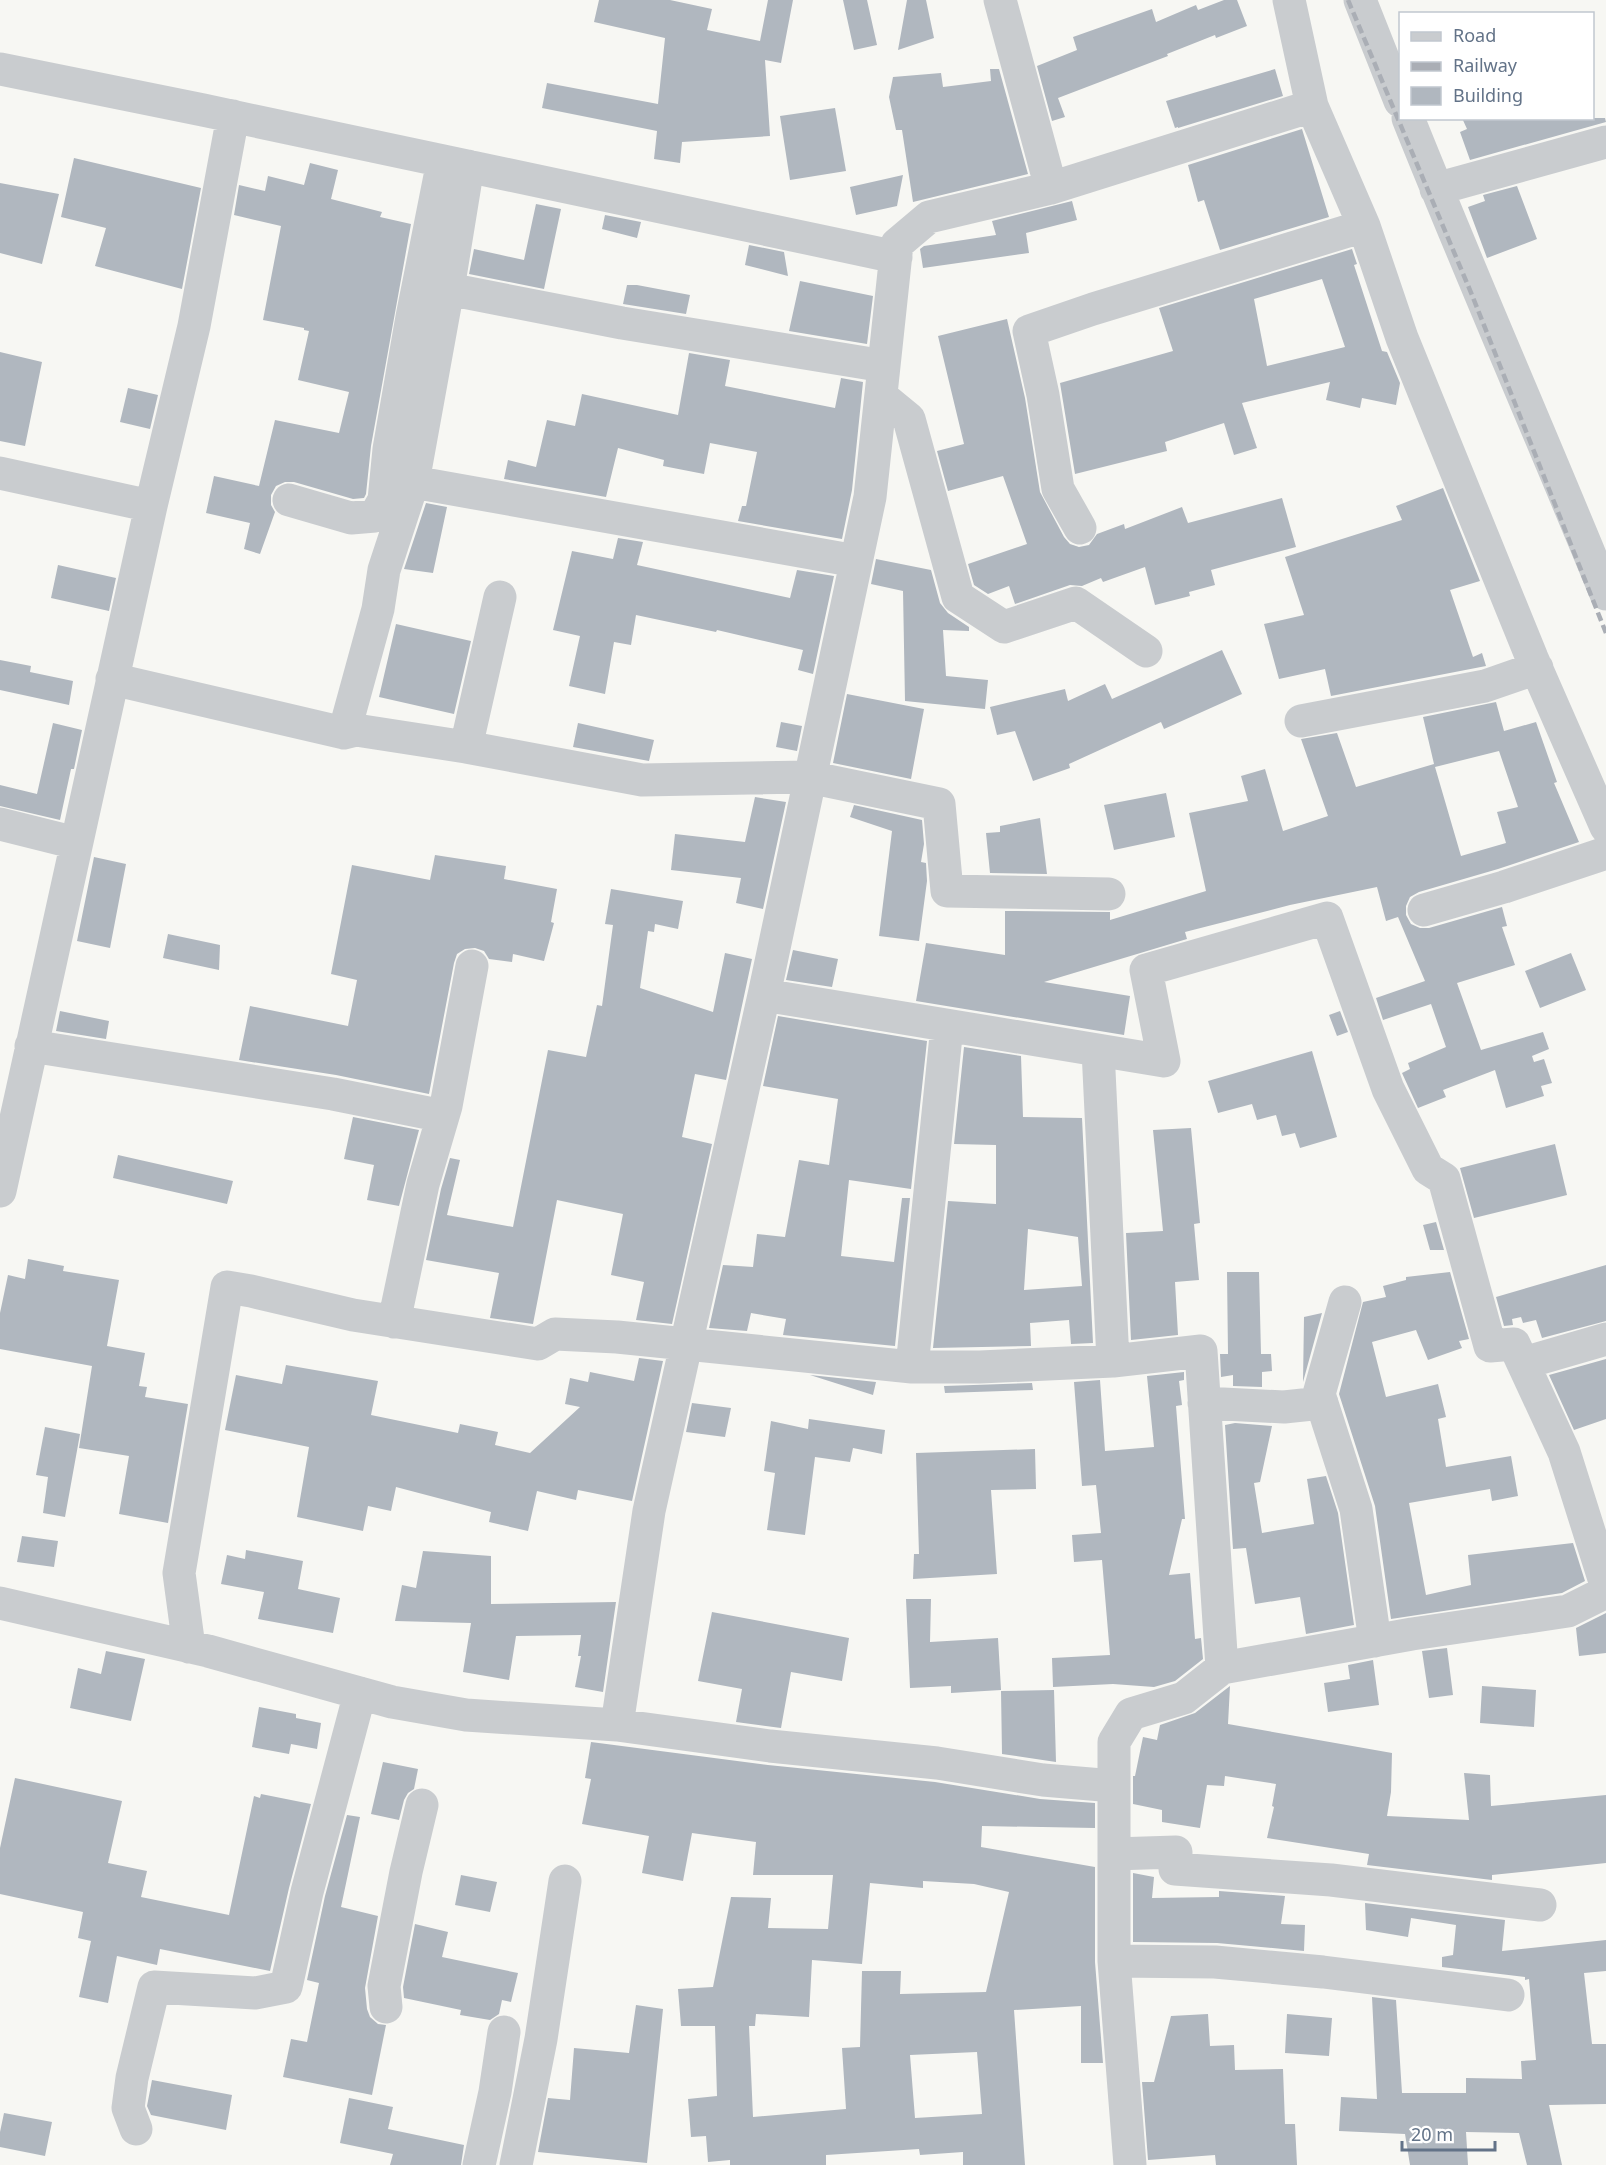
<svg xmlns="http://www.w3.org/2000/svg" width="1606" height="2165" viewBox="0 0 1606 2165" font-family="'Noto Sans',sans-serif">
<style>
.building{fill:#b0b7bf;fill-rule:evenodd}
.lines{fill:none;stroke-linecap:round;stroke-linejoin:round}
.minor{stroke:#c9cccf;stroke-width:33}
.rail{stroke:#aaaeb5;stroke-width:4.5;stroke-dasharray:9 4.5;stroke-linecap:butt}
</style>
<rect width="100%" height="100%" fill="#f7f7f3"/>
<path class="building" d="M 599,0 L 670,0 L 712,9 L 707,30 L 760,41 L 768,0 L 793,0 L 781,63 L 765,60 L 770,136 L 682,142 L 680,163 L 654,159 L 657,131 L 542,108 L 547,83 L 658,104 L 665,38 L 594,22 Z
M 843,0 L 867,0 L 877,45 L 854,50 Z
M 907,0 L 926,0 L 934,38 L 898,50 Z
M 1224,0 L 1237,0 L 1247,26 L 1216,38 L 1215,35 L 1167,54 L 1168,56 L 1058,98 L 1065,117 L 1052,121 L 1037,66 L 1077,50 L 1073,37 L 1152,9 L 1156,22 L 1196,5 L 1198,10 Z
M 990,69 L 999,69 L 1028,174 L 913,202 L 902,130 L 896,130 L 889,97 L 893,77 L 941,73 L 943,87 L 991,81 Z
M 1275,69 L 1283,96 L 1178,128 L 1178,127 L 1175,128 L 1166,101 Z
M 835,108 L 846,171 L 790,180 L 780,116 Z
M 1462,118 L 1605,118 L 1606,122 L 1470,160 L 1460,132 L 1467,129 Z
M 1302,129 L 1329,217 L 1220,250 L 1204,200 L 1198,202 L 1188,165 Z
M 74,158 L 201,188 L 182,289 L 95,266 L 106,228 L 61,217 Z
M 310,163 L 338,170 L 331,199 L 382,212 L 380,217 L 411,224 L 371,446 L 366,494 L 364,498 L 353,499 L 294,482 L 285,482 L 276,486 L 271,495 L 271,505 L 275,512 L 260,554 L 244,549 L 250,523 L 206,513 L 214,476 L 259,486 L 275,420 L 339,433 L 349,392 L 298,380 L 309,331 L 304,330 L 304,328 L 263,320 L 281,226 L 234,215 L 239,185 L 265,191 L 268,176 L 304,185 Z
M 903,175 L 897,206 L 856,215 L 850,187 Z
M 0,183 L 59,194 L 42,264 L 0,253 Z
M 1517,186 L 1537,239 L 1487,258 L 1468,207 L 1485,201 L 1483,195 Z
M 1072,201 L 1077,220 L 1026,233 L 1029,253 L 923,268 L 920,249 L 924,246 L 996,235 L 992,221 Z
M 536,204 L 561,209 L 544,289 L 469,274 L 474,249 L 524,260 Z
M 605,215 L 641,222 L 637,238 L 602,229 Z
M 749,245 L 784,252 L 788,276 L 745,265 Z
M 1352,249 L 1357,264 L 1354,265 L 1382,351 L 1387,352 L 1400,383 L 1396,405 L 1362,398 L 1360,408 L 1326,400 L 1330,382 L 1242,403 L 1257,448 L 1234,455 L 1224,423 L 1165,442 L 1167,451 L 1075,474 L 1060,383 L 1173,351 L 1159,308 ZM 1322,279 L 1345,347 L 1267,366 L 1254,299 Z
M 800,281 L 873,296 L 867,344 L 789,331 Z
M 627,285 L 637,285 L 690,295 L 686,314 L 623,304 Z
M 1007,319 L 1025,398 L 1040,492 L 1064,537 L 1070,544 L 1079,547 L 1089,545 L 1097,534 L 1124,524 L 1125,529 L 1182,507 L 1188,523 L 1282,498 L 1296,547 L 1211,570 L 1215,585 L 1189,592 L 1190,596 L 1155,605 L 1145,567 L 1103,582 L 1101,578 L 1082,586 L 1070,585 L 1015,604 L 1009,586 L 988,594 L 974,585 L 968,564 L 1027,544 L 1003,476 L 948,491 L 937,451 L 964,444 L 938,336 Z
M 0,352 L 42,362 L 25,446 L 0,441 Z
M 689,353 L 730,360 L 725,386 L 835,408 L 841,378 L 863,382 L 852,490 L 842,539 L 738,521 L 742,506 L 746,506 L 757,452 L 710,443 L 704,474 L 663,466 L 664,460 L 618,448 L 606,497 L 504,479 L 508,460 L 536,467 L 547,420 L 575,426 L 582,394 L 678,415 Z
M 128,388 L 158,395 L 150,429 L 120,422 Z
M 1443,488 L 1480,581 L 1450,590 L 1473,657 L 1482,653 L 1486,666 L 1331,696 L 1325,669 L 1279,679 L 1264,624 L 1304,615 L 1285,557 L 1402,520 L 1396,506 Z
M 426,503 L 447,507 L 433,573 L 404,569 Z
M 618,538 L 643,542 L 637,565 L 790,598 L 797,570 L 834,576 L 813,674 L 798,670 L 803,650 L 717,630 L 716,632 L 636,615 L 631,645 L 614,642 L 605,694 L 569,686 L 580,636 L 553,630 L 572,551 L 613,559 Z
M 876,559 L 931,570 L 940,603 L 948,613 L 969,627 L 969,631 L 943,630 L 946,676 L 988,680 L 985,709 L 905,701 L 903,591 L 871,584 Z
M 58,565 L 116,578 L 109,611 L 51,598 Z
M 396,624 L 471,641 L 454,714 L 379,697 Z
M 1222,650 L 1242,694 L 1164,729 L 1161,722 L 1069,764 L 1070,768 L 1033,781 L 1015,731 L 997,735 L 990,707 L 1065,689 L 1068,701 L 1105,684 L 1112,699 Z
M 0,660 L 31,666 L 30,672 L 73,681 L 69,705 L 0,690 Z
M 847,694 L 924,709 L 911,779 L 833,763 Z
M 1496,702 L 1504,731 L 1536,722 L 1557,782 L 1554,783 L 1579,842 L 1498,869 L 1419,892 L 1410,897 L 1406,906 L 1406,915 L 1411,924 L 1420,928 L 1429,928 L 1502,907 L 1507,926 L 1502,927 L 1515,965 L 1457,983 L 1481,1050 L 1543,1032 L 1549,1049 L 1532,1056 L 1534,1062 L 1544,1059 L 1552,1083 L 1541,1086 L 1544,1096 L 1506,1108 L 1495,1070 L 1443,1090 L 1446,1097 L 1418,1108 L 1402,1073 L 1410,1069 L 1408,1063 L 1446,1047 L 1431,1004 L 1383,1020 L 1376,998 L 1425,981 L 1398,917 L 1386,921 L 1377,887 L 1290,905 L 1185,932 L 1187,939 L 1044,982 L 1130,996 L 1124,1035 L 916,1001 L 926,943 L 1005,955 L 1005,911 L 1110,912 L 1110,920 L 1206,891 L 1189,813 L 1248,801 L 1241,776 L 1265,769 L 1283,831 L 1328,816 L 1301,739 L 1337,733 L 1356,787 L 1434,764 L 1423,717 ZM 1499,751 L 1518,807 L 1497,812 L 1506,843 L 1461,856 L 1435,767 Z
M 781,722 L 802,726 L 797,751 L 776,747 Z
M 53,723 L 82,730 L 74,769 L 71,769 L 60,820 L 0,806 L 0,785 L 37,794 Z
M 578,723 L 654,740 L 649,761 L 573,747 Z
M 1166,793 L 1175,837 L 1114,850 L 1104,805 Z
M 755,797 L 786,802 L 763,909 L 736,903 L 741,878 L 671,870 L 675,834 L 745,842 Z
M 854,805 L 922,820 L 924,844 L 921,862 L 926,863 L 927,881 L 919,941 L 879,936 L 892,831 L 850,817 Z
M 1040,818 L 1047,874 L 990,873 L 986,833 L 1000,832 L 1000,826 Z
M 435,855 L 506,866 L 504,879 L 557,889 L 551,922 L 554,923 L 544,961 L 513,954 L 512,962 L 489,959 L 484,951 L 475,948 L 465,949 L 457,954 L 454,963 L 429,1094 L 336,1075 L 239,1060 L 250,1006 L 348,1026 L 357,980 L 331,974 L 352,865 L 430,880 Z
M 94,857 L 126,864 L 110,948 L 77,941 Z
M 611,889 L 683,901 L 678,929 L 655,924 L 654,932 L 648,931 L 640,988 L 713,1012 L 725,953 L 752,959 L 726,1080 L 695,1074 L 682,1137 L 712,1144 L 672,1324 L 636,1320 L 644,1282 L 611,1275 L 623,1214 L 557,1200 L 533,1324 L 490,1318 L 499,1273 L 426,1260 L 441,1189 L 450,1158 L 460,1160 L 447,1215 L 513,1227 L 548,1050 L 586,1057 L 597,1005 L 602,1006 L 613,925 L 605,924 Z
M 168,934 L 220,945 L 219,970 L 163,958 Z
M 793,950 L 838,959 L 832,987 L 786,980 Z
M 1571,953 L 1586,990 L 1540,1008 L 1525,971 Z
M 60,1011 L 109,1021 L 106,1039 L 56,1031 Z
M 1340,1011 L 1348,1032 L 1337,1036 L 1329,1015 Z
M 778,1016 L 927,1041 L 911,1189 L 849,1180 L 841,1256 L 894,1262 L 902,1198 L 910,1198 L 895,1346 L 783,1335 L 786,1319 L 751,1313 L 747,1331 L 709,1328 L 723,1265 L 753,1267 L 757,1234 L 785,1237 L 799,1160 L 829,1165 L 838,1099 L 763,1086 Z
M 964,1047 L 1021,1056 L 1023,1117 L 1082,1118 L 1093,1343 L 1071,1344 L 1069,1320 L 1030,1323 L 1031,1346 L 933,1348 L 948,1201 L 996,1204 L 996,1145 L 954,1144 ZM 1028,1229 L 1078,1237 L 1082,1286 L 1024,1290 Z
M 1312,1051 L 1337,1137 L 1300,1148 L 1295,1133 L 1282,1136 L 1276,1115 L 1257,1120 L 1252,1104 L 1218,1113 L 1208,1081 Z
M 353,1117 L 419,1130 L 399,1206 L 367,1200 L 374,1165 L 344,1159 Z
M 1191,1128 L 1200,1223 L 1194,1224 L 1199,1280 L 1175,1282 L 1178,1335 L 1131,1340 L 1126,1233 L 1163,1231 L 1153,1130 Z
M 1555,1144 L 1567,1195 L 1474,1218 L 1460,1168 Z
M 118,1155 L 233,1181 L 227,1204 L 113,1178 Z
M 1436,1222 L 1444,1250 L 1430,1250 L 1423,1225 Z
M 28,1259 L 64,1266 L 63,1271 L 119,1280 L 107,1346 L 145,1353 L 139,1386 L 147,1387 L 145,1397 L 188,1404 L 168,1523 L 119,1514 L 129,1456 L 79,1448 L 92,1366 L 0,1349 L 0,1313 L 8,1275 L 25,1279 Z
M 1606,1265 L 1606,1321 L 1542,1338 L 1536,1320 L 1523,1323 L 1521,1317 L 1512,1319 L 1513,1325 L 1504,1326 L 1496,1297 Z
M 1227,1272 L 1259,1272 L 1261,1354 L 1271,1354 L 1272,1371 L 1262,1372 L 1262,1387 L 1233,1386 L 1233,1375 L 1221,1377 L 1220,1354 L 1228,1354 Z
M 1450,1272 L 1469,1339 L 1459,1341 L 1462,1348 L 1428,1360 L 1416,1330 L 1372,1342 L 1386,1397 L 1438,1384 L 1446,1417 L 1438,1419 L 1446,1467 L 1511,1456 L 1518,1496 L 1492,1501 L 1490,1489 L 1409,1503 L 1426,1595 L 1471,1585 L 1468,1555 L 1573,1543 L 1585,1581 L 1562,1593 L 1391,1619 L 1375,1506 L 1339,1394 L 1363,1302 L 1386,1297 L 1383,1286 L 1406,1280 L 1406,1277 Z
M 1322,1313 L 1303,1382 L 1304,1317 Z
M 639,1358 L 663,1361 L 632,1501 L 578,1490 L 576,1500 L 537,1491 L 528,1531 L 489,1522 L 491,1512 L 396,1487 L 391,1511 L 368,1506 L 363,1531 L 297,1517 L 309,1447 L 225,1430 L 236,1375 L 282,1384 L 286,1365 L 378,1381 L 371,1415 L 458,1433 L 460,1424 L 498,1432 L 495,1445 L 530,1453 L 580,1407 L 565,1404 L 570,1378 L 588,1382 L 590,1372 L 634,1381 Z
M 1606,1359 L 1606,1419 L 1574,1430 L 1549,1375 Z
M 1184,1372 L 1184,1380 L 1179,1381 L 1182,1405 L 1176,1406 L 1185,1519 L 1182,1519 L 1169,1575 L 1190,1573 L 1195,1639 L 1201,1638 L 1203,1659 L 1175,1681 L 1154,1687 L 1113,1684 L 1053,1687 L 1052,1658 L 1110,1655 L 1102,1560 L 1074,1562 L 1072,1535 L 1101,1533 L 1096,1485 L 1082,1486 L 1074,1382 L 1100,1380 L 1105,1451 L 1154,1447 L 1147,1376 Z
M 810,1375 L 876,1382 L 873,1395 Z
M 1032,1383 L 1033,1390 L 945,1393 L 944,1386 Z
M 692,1403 L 731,1408 L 725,1437 L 686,1432 Z
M 809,1419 L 885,1430 L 882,1454 L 853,1448 L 850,1462 L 815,1457 L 805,1535 L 767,1530 L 775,1473 L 764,1471 L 771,1421 L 808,1429 Z
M 1235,1423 L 1272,1426 L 1260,1482 L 1254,1483 L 1262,1533 L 1314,1524 L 1307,1479 L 1326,1476 L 1338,1513 L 1354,1625 L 1306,1634 L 1300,1597 L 1255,1604 L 1246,1548 L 1233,1549 L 1225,1425 Z
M 45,1427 L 80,1434 L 65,1517 L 43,1513 L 48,1477 L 36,1475 Z
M 1035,1449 L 1036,1489 L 991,1490 L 997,1574 L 913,1579 L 914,1554 L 919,1554 L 916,1453 Z
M 22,1536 L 58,1541 L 54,1567 L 17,1562 Z
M 246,1550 L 303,1561 L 298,1589 L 340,1598 L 333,1633 L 258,1619 L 264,1592 L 221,1584 L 227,1555 L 245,1559 Z
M 423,1551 L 491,1556 L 491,1604 L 616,1602 L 603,1692 L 575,1687 L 581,1656 L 578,1656 L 581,1635 L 516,1636 L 509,1680 L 463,1672 L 471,1623 L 395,1621 L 402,1585 L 416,1588 Z
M 906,1599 L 931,1599 L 930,1642 L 998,1638 L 1001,1690 L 951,1693 L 951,1686 L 910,1688 Z
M 712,1612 L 849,1638 L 842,1681 L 791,1672 L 781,1728 L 736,1722 L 742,1689 L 698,1681 Z
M 1606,1613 L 1606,1653 L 1579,1656 L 1576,1628 Z
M 1447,1648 L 1453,1695 L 1429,1698 L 1422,1651 Z
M 106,1651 L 145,1659 L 131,1721 L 70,1708 L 78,1668 L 101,1674 Z
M 1373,1660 L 1379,1705 L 1328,1712 L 1324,1683 L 1350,1679 L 1348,1665 Z
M 1230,1686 L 1228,1724 L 1392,1753 L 1391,1792 L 1387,1816 L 1469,1820 L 1464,1773 L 1490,1775 L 1491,1806 L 1606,1795 L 1606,1863 L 1492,1875 L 1492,1880 L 1367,1865 L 1369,1854 L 1267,1838 L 1274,1807 L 1272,1806 L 1276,1784 L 1225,1776 L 1224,1786 L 1207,1785 L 1200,1828 L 1162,1822 L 1162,1810 L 1133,1804 L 1133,1776 L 1135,1776 L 1143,1737 L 1157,1740 L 1160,1725 L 1195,1713 Z
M 1482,1686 L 1536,1690 L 1534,1727 L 1480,1723 Z
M 1054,1690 L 1056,1762 L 1002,1754 L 1001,1691 Z
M 259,1707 L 296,1714 L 296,1718 L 321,1723 L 317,1749 L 291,1744 L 289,1754 L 252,1747 Z
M 591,1742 L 768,1765 L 935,1782 L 1040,1799 L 1095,1803 L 1095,1828 L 982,1826 L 981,1847 L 1095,1867 L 1095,1962 L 1103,2063 L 1081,2063 L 1081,2006 L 1014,2010 L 1025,2165 L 963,2165 L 963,2152 L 920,2155 L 919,2149 L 826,2155 L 826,2165 L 730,2165 L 730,2160 L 708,2162 L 706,2136 L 691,2137 L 688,2099 L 717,2096 L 715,2026 L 681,2026 L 678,1989 L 713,1987 L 731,1897 L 771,1898 L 768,1928 L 828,1929 L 833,1875 L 753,1875 L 756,1842 L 692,1833 L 683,1881 L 642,1873 L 649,1836 L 582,1824 L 591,1779 L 585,1778 ZM 923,1881 L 974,1884 L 1009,1892 L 986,1992 L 900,1994 L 901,1971 L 862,1971 L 860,2047 L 842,2048 L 846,2109 L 753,2117 L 749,2026 L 755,2026 L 756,2014 L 809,2017 L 812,1960 L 862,1964 L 870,1883 L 923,1888 ZM 977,2052 L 982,2114 L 915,2118 L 910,2055 Z
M 383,1762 L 418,1769 L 414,1789 L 408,1793 L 404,1800 L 399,1820 L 371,1814 Z
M 15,1778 L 122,1801 L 108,1863 L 147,1871 L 141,1897 L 229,1915 L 254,1796 L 260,1798 L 261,1794 L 311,1804 L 289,1888 L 270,1971 L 160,1949 L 157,1965 L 117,1956 L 108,2003 L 79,1997 L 91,1941 L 78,1938 L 83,1912 L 0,1894 L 0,1848 Z
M 347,1815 L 360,1817 L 341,1907 L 378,1916 L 365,1988 L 367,2009 L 370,2017 L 378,2024 L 386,2025 L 372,2095 L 283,2077 L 291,2039 L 307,2042 L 319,1983 L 307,1980 L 325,1896 Z
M 1133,1873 L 1154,1877 L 1152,1898 L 1219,1897 L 1219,1891 L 1285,1896 L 1281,1924 L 1305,1925 L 1304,1951 L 1217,1943 L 1133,1942 Z
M 461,1875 L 497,1882 L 490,1912 L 455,1905 Z
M 1365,1903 L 1505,1920 L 1502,1951 L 1606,1940 L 1606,1971 L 1584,1973 L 1592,2044 L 1606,2044 L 1606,2104 L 1549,2105 L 1562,2165 L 1527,2165 L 1519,2133 L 1466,2132 L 1468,2165 L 1410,2165 L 1405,2134 L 1339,2131 L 1341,2097 L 1377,2099 L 1372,1997 L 1396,2000 L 1402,2093 L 1466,2093 L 1466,2078 L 1522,2079 L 1521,2061 L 1536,2060 L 1529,1979 L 1525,1980 L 1525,1977 L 1442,1967 L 1442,1957 L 1453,1955 L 1456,1925 L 1411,1918 L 1408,1937 L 1366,1930 Z
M 415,1924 L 448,1932 L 442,1957 L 518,1973 L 511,2002 L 502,2000 L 499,2014 L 490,2020 L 460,2015 L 461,2010 L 404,1998 L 403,1987 Z
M 636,2005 L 663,2009 L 647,2163 L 538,2152 L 548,2098 L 570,2100 L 574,2048 L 629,2053 Z
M 1208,2014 L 1210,2046 L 1234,2045 L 1235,2070 L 1283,2069 L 1285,2124 L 1295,2124 L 1297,2165 L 1216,2165 L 1215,2155 L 1148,2160 L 1142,2082 L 1154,2082 L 1171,2016 Z
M 1287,2014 L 1332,2018 L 1329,2056 L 1285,2053 Z
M 152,2080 L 232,2095 L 226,2130 L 151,2115 L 147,2106 Z
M 349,2098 L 393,2107 L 388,2129 L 464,2145 L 461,2165 L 390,2165 L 393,2154 L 340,2143 Z
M 4,2113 L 52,2122 L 45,2156 L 0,2147 L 0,2132 Z"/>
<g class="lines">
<path class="minor" d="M 1000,0 L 1051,188
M 1289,0 L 1312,106 L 1364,226 L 1402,338 L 1532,658 L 1606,827
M 1360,0 L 1400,101
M 0,69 L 203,110 L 896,257
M 1408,118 C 1472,278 1541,435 1606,594
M 1436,189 L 1606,142
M 448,289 L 622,323 L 884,366
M 881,396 L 909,419 L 958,597 L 1004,627 L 1076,603 L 1146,651
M 0,473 L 151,506
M 413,482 L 856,561
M 289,500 L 351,518 L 375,516 L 384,500 L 389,449 L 412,317 L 443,161
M 1080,528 L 1058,489 L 1043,395 L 1029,331 L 1093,309 L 1364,226
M 112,679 L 344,733 L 356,730 L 466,747 L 642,780 L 809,777 L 939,804 L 947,891 L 1109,894
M 1301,721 L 1485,686 L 1537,668
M 344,733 L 378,609 L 384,570 L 413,482 L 448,289 L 468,166
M 466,747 L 500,597
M 0,824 L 76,843
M 1424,910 L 1504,887 L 1606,853
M 764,995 L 1164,1061 L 1146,970 L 1327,918 L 1388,1089 L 1428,1169 L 1444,1179 L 1490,1346 L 1514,1344 L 1564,1452 L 1606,1585
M 31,1046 L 333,1094 L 443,1116
M 1098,1050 L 1113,1361
M 0,1191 L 151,506 L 194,326 L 233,116
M 1345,1302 L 1319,1394 L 1356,1509 L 1375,1641
M 394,1322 L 423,1184 L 446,1106 L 472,966
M 1524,1363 L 1606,1339
M 912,1367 L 947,1026
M 1204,1403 L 1284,1407 L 1322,1403
M 0,1603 L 208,1651 L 392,1702 L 466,1715 L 617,1725 L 770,1746 L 937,1763 L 1043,1780 L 1114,1786
M 189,1647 L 179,1573 L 227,1287 L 251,1291 L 353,1315 L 538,1344 L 555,1334 L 617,1337 L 912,1367 L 980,1367 L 1113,1361 L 1201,1351 L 1222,1668
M 617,1725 L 649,1511 L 764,995 L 870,497 L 897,244 L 929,217 L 1051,188 L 1312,106
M 1114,1854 L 1176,1852 L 1175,1869 L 1331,1880 L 1540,1905
M 1114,1961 L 1215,1962 L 1323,1972 L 1508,1995
M 386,2007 L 384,1986 L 406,1872 L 422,1805
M 136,2129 L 128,2108 L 132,2078 L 154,1987 L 255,1993 L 286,1987 L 307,1892 L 360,1693
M 479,2165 L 495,2092 L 504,2032
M 516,2165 L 541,2039 L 565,1881
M 1130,2165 L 1114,1961 L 1114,1742 L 1131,1714 L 1184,1698 L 1222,1668 L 1412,1634 L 1568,1611 L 1606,1592"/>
<path class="rail" d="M 1348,0 L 1472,295 L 1606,633"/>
</g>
<rect x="1399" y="12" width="195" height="108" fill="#ffffff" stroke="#c1c7cf" stroke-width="1.5"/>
<rect x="1411" y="32" width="30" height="9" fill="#c9cccf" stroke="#c1c7cf" stroke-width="1.5"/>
<text x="1453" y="42" font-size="18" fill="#637388">Road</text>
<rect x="1411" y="62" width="30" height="9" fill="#aaaeb5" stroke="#c1c7cf" stroke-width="1.5"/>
<text x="1453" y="72" font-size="18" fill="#637388">Railway</text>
<rect x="1411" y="87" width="30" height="18" fill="#b0b7bf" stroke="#c1c7cf" stroke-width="1.5"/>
<text x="1453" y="102" font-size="18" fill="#637388">Building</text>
<path d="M1402 2141v9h93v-9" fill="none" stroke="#637388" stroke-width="3"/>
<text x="1411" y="2141" font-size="18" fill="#637388" stroke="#ffffff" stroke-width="4.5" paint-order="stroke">20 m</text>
</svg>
